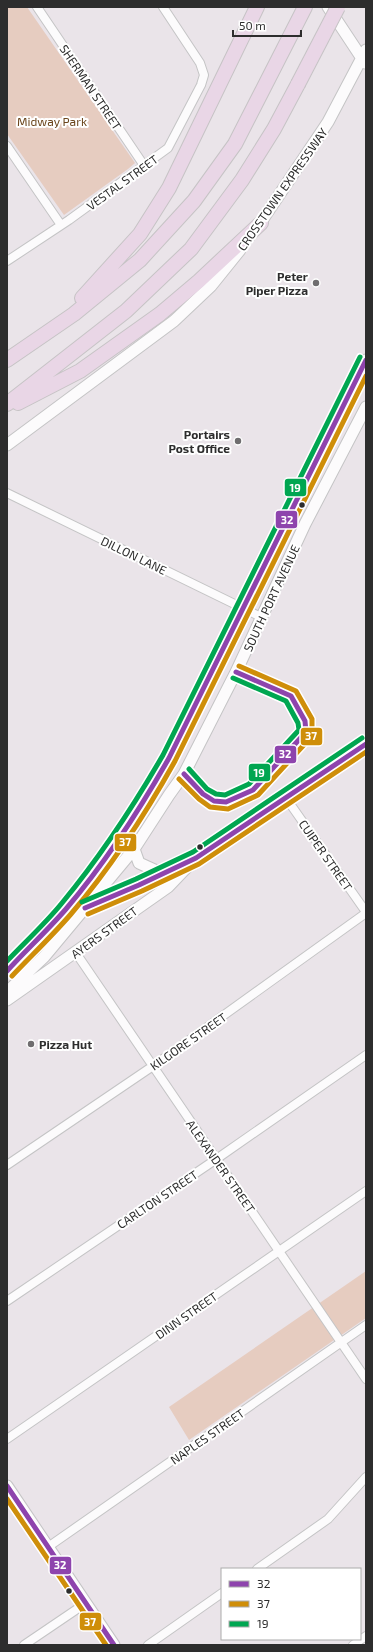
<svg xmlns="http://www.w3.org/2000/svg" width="373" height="1652" viewBox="0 0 373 1652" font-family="'Exo 2',sans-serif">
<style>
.green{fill:#e6ccc0}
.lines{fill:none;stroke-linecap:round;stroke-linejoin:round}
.street-casing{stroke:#c4c4c5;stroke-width:10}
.secondary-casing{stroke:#c4c4c5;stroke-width:13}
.highway-casing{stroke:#c6c3c5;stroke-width:16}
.street{stroke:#fcfbfc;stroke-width:8}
.secondary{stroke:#fcfbfc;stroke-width:11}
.highway{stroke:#e9d6e6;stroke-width:14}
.highway-bridge-casing{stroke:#c6c3c5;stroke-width:16;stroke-linecap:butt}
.highway-bridge{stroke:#e9d6e6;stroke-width:14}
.bus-1-casing{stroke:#fff;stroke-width:8}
.bus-2-casing{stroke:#fff;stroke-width:8}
.bus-3-casing{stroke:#fff;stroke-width:8}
.bus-1{stroke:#8e44ad;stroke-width:5}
.bus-2{stroke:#cf8e09;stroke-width:5}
.bus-3{stroke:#00a651;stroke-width:5}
.poi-dot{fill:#6f6d6f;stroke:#fff;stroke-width:1.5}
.bus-dot{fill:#2d2d2d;stroke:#fff;stroke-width:1.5}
.labels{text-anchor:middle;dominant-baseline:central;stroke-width:4;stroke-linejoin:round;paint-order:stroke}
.street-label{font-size:12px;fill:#2d2d2d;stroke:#fff}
.park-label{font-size:12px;fill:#6a451c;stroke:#fff}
.poi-label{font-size:12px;font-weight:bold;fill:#2d2d2d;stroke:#fff;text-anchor:end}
.line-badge{stroke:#fff;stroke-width:1.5}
.badge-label{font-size:11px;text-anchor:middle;font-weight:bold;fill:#fff}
</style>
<rect width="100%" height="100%" fill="#eae4e9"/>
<path class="green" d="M 7,7 L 27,7 L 135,163 L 128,169 L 64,215 L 7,134 Z
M 366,1271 L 366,1318 L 189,1440 L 169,1407 Z"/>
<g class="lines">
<g class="street-casing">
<path id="street" d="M 37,7 L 145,167
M 7,146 L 61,225
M 7,261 L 69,220 L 168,148 L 201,85 L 204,75 L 200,63 L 163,7
M 7,493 L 261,617
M 286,798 L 366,912
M 76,953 L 366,1379
M 7,1165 L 153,1066 L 366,913
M 7,1301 L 215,1160 L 366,1055
M 7,1439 L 366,1191
M 48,1547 L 366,1325
M 257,1569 L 328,1519 L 366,1477
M 24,1645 L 86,1603
M 148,1645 L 222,1593
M 353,1645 L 366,1636"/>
</g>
<g class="secondary-casing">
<path id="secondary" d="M 328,7 L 365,63
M 257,228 L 328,122 L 366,50
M 7,445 L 174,321 L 211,286 L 240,250
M 134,849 L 139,863 L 161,873
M 87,907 L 139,885 L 196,858 L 366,744
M 7,971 C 29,947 54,925 74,899 C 109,855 141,808 169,758 L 366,360
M 7,992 L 44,957 L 134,849 L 169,795 L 184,774 L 236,672 L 305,524 L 366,407
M 7,1000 L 168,887 L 191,863
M 7,1486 L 114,1645"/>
</g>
<g class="highway-casing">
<path id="highway" d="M 82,298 L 140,234 L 169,188 L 257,7
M 7,360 L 74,314 L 140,260 L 194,201 L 235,144 L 305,7
M 18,403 L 80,371 L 160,314 L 199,281 L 261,223
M 7,404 L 126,311 L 191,249 L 242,180 L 274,129 L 298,84"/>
</g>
<use href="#street" class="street"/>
<use href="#secondary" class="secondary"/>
<use href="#highway" class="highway"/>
<g class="highway-bridge-casing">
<path id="highway-bridge" d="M 298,84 L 338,7"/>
</g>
<use href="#highway-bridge" class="highway-bridge"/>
<g class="bus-1-casing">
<path id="bus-1" d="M 184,774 L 203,794 L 214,801 L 226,802 L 253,790 L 306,732 L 305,721 L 291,696 L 236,672
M 85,908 L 139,885 L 196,858 L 366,744
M 7,971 C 26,950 47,931 66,909 C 105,863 139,811 169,758 L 366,360
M 7,1486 L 114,1645"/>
</g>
<g class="bus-2-casing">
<path id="bus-2" d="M 179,779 L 199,799 L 210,807 L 228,809 L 258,795 L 312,736 L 312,719 L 296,691 L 239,666
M 88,914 L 142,891 L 199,864 L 366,752
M 12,976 C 32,955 52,936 71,914 C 111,867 145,815 175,761 L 366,376
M 7,1499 L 106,1645"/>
</g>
<g class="bus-3-casing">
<path id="bus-3" d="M 189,769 L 207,789 L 216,794 L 225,795 L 249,784 L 299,730 L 298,723 L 286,701 L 233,678
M 82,902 L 136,879 L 193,852 L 362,738
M 7,961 C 25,942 45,924 62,903 C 100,857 133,807 163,755 L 360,357"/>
</g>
<use href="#bus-1" class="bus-1"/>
<use href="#bus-2" class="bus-2"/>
<use href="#bus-3" class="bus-3"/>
</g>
<g class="poi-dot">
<circle cx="316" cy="283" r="4"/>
<circle cx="238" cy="441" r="4"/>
<circle cx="31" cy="1044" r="4"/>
</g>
<g class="bus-dot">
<circle cx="302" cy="505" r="3.5"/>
<circle cx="200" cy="847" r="3.5"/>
<circle cx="69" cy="1591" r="3.5"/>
</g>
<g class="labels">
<g class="street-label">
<text transform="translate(91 87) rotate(56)">SHERMAN STREET</text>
<text transform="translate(122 182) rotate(-36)">VESTAL STREET</text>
<text transform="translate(282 189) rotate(-55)">CROSSTOWN EXPRESSWAY</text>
<text transform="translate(134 555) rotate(26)">DILLON LANE</text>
<text transform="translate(271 598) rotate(-65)">SOUTH PORT AVENUE</text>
<text transform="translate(326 855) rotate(55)">CUIPER STREET</text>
<text transform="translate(104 932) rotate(-36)">AYERS STREET</text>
<text transform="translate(188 1041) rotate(-35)">KILGORE STREET</text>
<text transform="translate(221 1166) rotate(55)">ALEXANDER STREET</text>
<text transform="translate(157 1199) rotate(-34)">CARLTON STREET</text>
<text transform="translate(186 1315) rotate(-35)">DINN STREET</text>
<text transform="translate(207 1436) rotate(-35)">NAPLES STREET</text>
</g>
<g class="park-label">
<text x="52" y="121">Midway Park</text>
</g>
<g class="poi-label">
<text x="308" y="276">Peter<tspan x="308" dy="14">Piper Pizza</tspan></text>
<text x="230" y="434">Portairs<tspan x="230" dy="14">Post Office</tspan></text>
<text x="39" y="1044" text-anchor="start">Pizza Hut</text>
</g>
</g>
<g class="line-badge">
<rect x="284" y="478" width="23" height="19" rx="4" fill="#00a651"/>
<rect x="275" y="510" width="23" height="19" rx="4" fill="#8e44ad"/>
<rect x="300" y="727" width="23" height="19" rx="4" fill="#cf8e09"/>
<rect x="274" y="745" width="23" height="19" rx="4" fill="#8e44ad"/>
<rect x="248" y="763" width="23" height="19" rx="4" fill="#00a651"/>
<rect x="114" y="833" width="23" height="19" rx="4" fill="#cf8e09"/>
<rect x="49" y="1556" width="23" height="19" rx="4" fill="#8e44ad"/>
<rect x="79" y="1612" width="23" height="19" rx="4" fill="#cf8e09"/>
</g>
<g class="badge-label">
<text x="295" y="492">19</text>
<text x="287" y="524">32</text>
<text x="311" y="740">37</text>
<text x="285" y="758">32</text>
<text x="259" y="777">19</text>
<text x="125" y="846">37</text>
<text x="60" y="1569">32</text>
<text x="90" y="1626">37</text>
</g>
<rect width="373" height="1652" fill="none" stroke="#2d2d2d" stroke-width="16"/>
<rect x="221" y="1568" width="140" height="72" fill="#ffffff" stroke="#ababab"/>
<rect x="229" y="1581" width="20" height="6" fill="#8e44ad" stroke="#ababab"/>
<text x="257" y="1588" font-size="12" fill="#2d2d2d">32</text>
<rect x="229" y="1601" width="20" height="6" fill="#cf8e09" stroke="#ababab"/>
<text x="257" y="1608" font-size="12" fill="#2d2d2d">37</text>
<rect x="229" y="1621" width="20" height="6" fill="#00a651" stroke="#ababab"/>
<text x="257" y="1628" font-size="12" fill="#2d2d2d">19</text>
<path d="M233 30v6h68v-6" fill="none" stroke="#2d2d2d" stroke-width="2"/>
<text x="239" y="30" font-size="12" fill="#2d2d2d" stroke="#ffffff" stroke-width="3" paint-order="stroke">50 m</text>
</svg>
